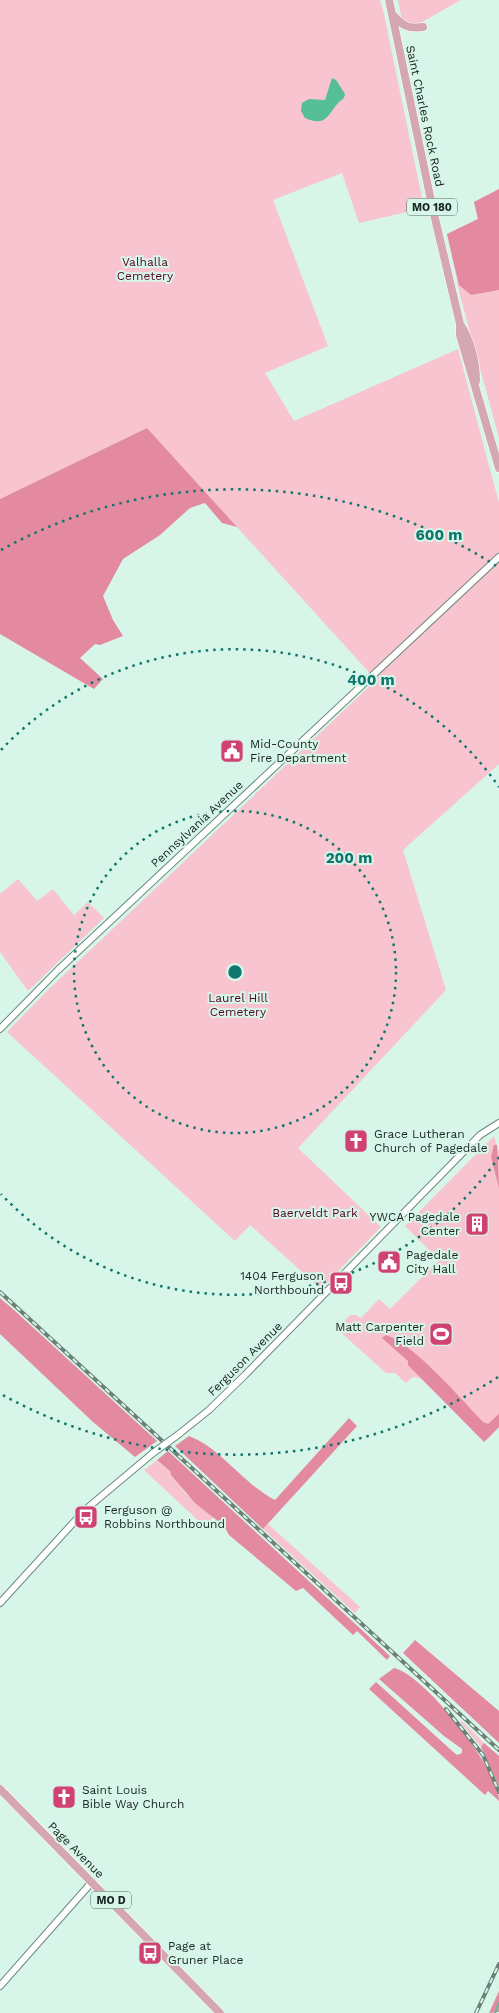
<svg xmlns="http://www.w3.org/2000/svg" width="499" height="2013" viewBox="0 0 499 2013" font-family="'Work Sans',sans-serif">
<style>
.green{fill:#f8c4cf}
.forest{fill:#e389a0}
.water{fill:#56be99}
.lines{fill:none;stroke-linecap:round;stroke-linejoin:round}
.stream{stroke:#56be99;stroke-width:2}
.minor-casing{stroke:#6d897d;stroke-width:8}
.major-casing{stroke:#fff;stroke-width:9}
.minor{stroke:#fff;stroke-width:6}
.major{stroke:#d4a7b3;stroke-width:8}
.rail-casing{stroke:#6c8078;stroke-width:4}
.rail{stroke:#d7f6e9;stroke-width:2;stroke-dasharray:5.5;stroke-linecap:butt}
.minor-bridge-casing{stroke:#6d897d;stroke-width:8;stroke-linecap:butt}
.minor-bridge{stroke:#fff;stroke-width:6}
.ring{fill:none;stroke:#0f766e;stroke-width:2.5;stroke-dasharray:2.5 5}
.labels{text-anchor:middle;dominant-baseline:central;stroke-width:4;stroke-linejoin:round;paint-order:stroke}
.shield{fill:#d7f6e9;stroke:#53645d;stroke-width:1}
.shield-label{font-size:11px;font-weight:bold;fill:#1a2521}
.street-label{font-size:12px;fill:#1a2521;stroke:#d7f6e9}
.park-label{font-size:12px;fill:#570527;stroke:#d7f6e9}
.poi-label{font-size:12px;fill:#1a2521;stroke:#d7f6e9;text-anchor:start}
.centre{fill:#0f766e;stroke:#d7f6e9;stroke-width:2.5}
.ring-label{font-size:15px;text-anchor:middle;font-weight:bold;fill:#0f766e;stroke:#d7f6e9;stroke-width:4;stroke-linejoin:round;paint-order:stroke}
</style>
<rect width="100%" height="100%" fill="#d7f6e9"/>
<path class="green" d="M 0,0 L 380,0 L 384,14 L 424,208 L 359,223 L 342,173 L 273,200 L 328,346 L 265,373 L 294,421 L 458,349 L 499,503 L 499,764 L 403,850 L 446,990 L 298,1148 L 381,1227 L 321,1289 L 250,1225 L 235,1241 L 7,1032 L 49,989 L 376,680 L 147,428 L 0,499 Z
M 398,0 L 461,0 L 415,26 L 402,20 Z
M 499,189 L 499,438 L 461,299 L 447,234 L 478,219 L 474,202 Z
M 18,879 L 37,901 L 53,889 L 74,915 L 88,902 L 104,918 L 28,991 L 0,952 L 0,894 Z
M 494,1136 L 499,1151 L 499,1427 L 487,1440 L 420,1378 L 413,1377 L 406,1383 L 395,1373 L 386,1373 L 337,1329 L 350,1315 L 356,1315 L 361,1318 L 379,1299 L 390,1309 L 439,1260 L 405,1226 Z
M 157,1460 L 170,1471 L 185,1493 L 213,1517 L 205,1527 L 144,1470 Z
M 268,1524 L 360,1607 L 355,1613 L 263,1529 Z
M 462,1721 L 484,1743 L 481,1747 L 460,1722 Z"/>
<path class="forest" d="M 499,189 L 499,290 L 471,295 L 459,285 L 447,234 L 478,219 L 474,202 Z
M 147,428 L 237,527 L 222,523 L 205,503 L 190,508 L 160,535 L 123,559 L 103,596 L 113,620 L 123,636 L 100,645 L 95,644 L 80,658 L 103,679 L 94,689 L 0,634 L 0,499 Z
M 494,1145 L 497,1145 L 499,1188 L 491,1157 Z
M 0,1298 L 14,1310 L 157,1441 L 135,1457 L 93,1422 L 0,1334 Z
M 386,1335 C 416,1346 460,1398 483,1422 L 488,1424 L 499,1414 L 499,1427 L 484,1442 L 408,1365 L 408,1361 L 382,1338 Z
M 349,1418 L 357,1426 L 263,1529 L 175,1446 L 189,1436 C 221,1448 242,1483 275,1500 Z
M 168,1451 L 390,1656 L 387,1660 L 357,1631 L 353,1635 L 303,1588 L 296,1591 L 229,1535 L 224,1526 L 195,1503 L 171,1475 L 170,1471 L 157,1460 Z
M 415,1640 L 499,1711 L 499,1743 L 403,1653 Z
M 394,1668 C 425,1675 499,1769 499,1801 L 488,1791 L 485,1795 L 369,1689 L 376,1682 L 450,1749 L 457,1755 L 462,1753 L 462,1749 L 444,1736 L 379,1679 Z
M 484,1743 L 499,1756 L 499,1786 L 481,1747 Z
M 499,1991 L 499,2012 L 489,2013 Z"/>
<path class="water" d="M 332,78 L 336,80 L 345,94 C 344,100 342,99 338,103 C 327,116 326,127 305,118 L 301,111 L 302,103 L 309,99 L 325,100 Z"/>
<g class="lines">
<path class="stream" d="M 495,2013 L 499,2003"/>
<g class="minor-casing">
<path id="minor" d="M 0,1029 L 58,970 L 499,557
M 179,1434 L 209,1410 L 245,1375 L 480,1135 L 499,1123
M 0,1603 L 85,1510 L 153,1453
M 0,1986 L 92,1882"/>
</g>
<g class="major-casing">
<path id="major" d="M 389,0 L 433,210 L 460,324 L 460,335 L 499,468
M 393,15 C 403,26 408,29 423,27
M 460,324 C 471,340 476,363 476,381
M 0,1789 L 220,2013"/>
</g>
<use href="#minor" class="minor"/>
<use href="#major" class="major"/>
<g class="rail-casing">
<path id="rail" d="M 0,1292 L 499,1750
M 446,1709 L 483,1755 L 499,1792
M 476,2013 L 499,1964"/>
</g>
<use href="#rail" class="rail"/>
<g class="minor-bridge-casing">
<path id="minor-bridge" d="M 153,1453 L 179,1434"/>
</g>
<use href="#minor-bridge" class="minor-bridge"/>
</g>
<g class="ring">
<circle cx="235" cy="972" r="161"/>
<path d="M499 1157A322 322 0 0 1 1 1194M1 750A322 322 0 0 1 499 787"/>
<path d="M498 1377A483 483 0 0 1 1 1394M1 550A483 483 0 0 1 498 567"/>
</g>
<defs>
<g id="civic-square" transform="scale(1.25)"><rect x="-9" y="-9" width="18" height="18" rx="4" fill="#cf4272" stroke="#d7f6e9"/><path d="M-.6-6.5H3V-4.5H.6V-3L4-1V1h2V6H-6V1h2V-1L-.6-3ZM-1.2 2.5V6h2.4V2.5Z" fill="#fff"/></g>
<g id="church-square" transform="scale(1.25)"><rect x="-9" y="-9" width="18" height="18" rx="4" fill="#cf4272" stroke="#d7f6e9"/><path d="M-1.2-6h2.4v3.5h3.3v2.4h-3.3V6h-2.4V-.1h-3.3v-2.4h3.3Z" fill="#fff"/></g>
<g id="building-square" transform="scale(1.25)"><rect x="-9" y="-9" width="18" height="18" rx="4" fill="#cf4272" stroke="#d7f6e9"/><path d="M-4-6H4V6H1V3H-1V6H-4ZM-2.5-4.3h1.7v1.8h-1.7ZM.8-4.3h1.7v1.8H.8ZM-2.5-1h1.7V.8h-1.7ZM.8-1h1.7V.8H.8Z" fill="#fff"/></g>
<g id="bus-square" transform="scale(1.25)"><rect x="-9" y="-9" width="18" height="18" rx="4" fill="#cf4272" stroke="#d7f6e9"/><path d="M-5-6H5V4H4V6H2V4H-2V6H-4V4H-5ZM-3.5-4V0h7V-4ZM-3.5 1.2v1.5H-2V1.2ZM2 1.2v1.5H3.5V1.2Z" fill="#fff"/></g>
<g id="stadium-square" transform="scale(1.25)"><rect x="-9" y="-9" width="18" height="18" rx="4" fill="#cf4272" stroke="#d7f6e9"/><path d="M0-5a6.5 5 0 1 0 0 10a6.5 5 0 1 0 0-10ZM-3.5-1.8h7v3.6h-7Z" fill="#fff"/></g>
</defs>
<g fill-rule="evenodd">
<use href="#civic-square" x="232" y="751"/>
<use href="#church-square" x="356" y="1141"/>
<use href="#building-square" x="477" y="1224"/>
<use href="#civic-square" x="389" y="1262"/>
<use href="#bus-square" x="341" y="1283"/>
<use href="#stadium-square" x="441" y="1334"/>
<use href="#bus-square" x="86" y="1517"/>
<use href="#church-square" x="64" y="1797"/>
<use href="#bus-square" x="150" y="1953"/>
</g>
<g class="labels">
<g class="shield">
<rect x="407" y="198.5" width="50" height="17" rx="4"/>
<rect x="91" y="1891.5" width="40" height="17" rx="4"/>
</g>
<g class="shield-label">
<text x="432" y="207">MO 180</text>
<text x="111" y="1900">MO D</text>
</g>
<g class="street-label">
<text transform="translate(425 116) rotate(78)">Saint Charles Rock Road</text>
<text transform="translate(197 824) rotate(-43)">Pennsylvania Avenue</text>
<text transform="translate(245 1359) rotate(-45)">Ferguson Avenue</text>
<text transform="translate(76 1850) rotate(45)">Page Avenue</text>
</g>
<g class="park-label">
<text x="145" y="262">Valhalla<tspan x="145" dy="14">Cemetery</tspan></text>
<text x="238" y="998">Laurel Hill<tspan x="238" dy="14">Cemetery</tspan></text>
<text x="315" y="1213">Baerveldt Park</text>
</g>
<g class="poi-label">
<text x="250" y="744">Mid-County<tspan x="250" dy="14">Fire Department</tspan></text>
<text x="374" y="1134">Grace Lutheran<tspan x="374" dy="14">Church of Pagedale</tspan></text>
<text x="460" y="1217" text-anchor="end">YWCA Pagedale<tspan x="460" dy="14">Center</tspan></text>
<text x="406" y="1255">Pagedale<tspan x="406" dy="14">City Hall</tspan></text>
<text x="324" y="1276" text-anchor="end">1404 Ferguson<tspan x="324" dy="14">Northbound</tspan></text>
<text x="424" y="1327" text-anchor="end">Matt Carpenter<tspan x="424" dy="14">Field</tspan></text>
<text x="104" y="1510">Ferguson @<tspan x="104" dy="14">Robbins Northbound</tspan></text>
<text x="82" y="1790">Saint Louis<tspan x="82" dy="14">Bible Way Church</tspan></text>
<text x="168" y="1946">Page at<tspan x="168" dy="14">Gruner Place</tspan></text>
</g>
</g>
<circle cx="235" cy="972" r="8" class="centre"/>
<g class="ring-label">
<text x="439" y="540">600 m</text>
<text x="371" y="685">400 m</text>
<text x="349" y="863">200 m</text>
</g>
</svg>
